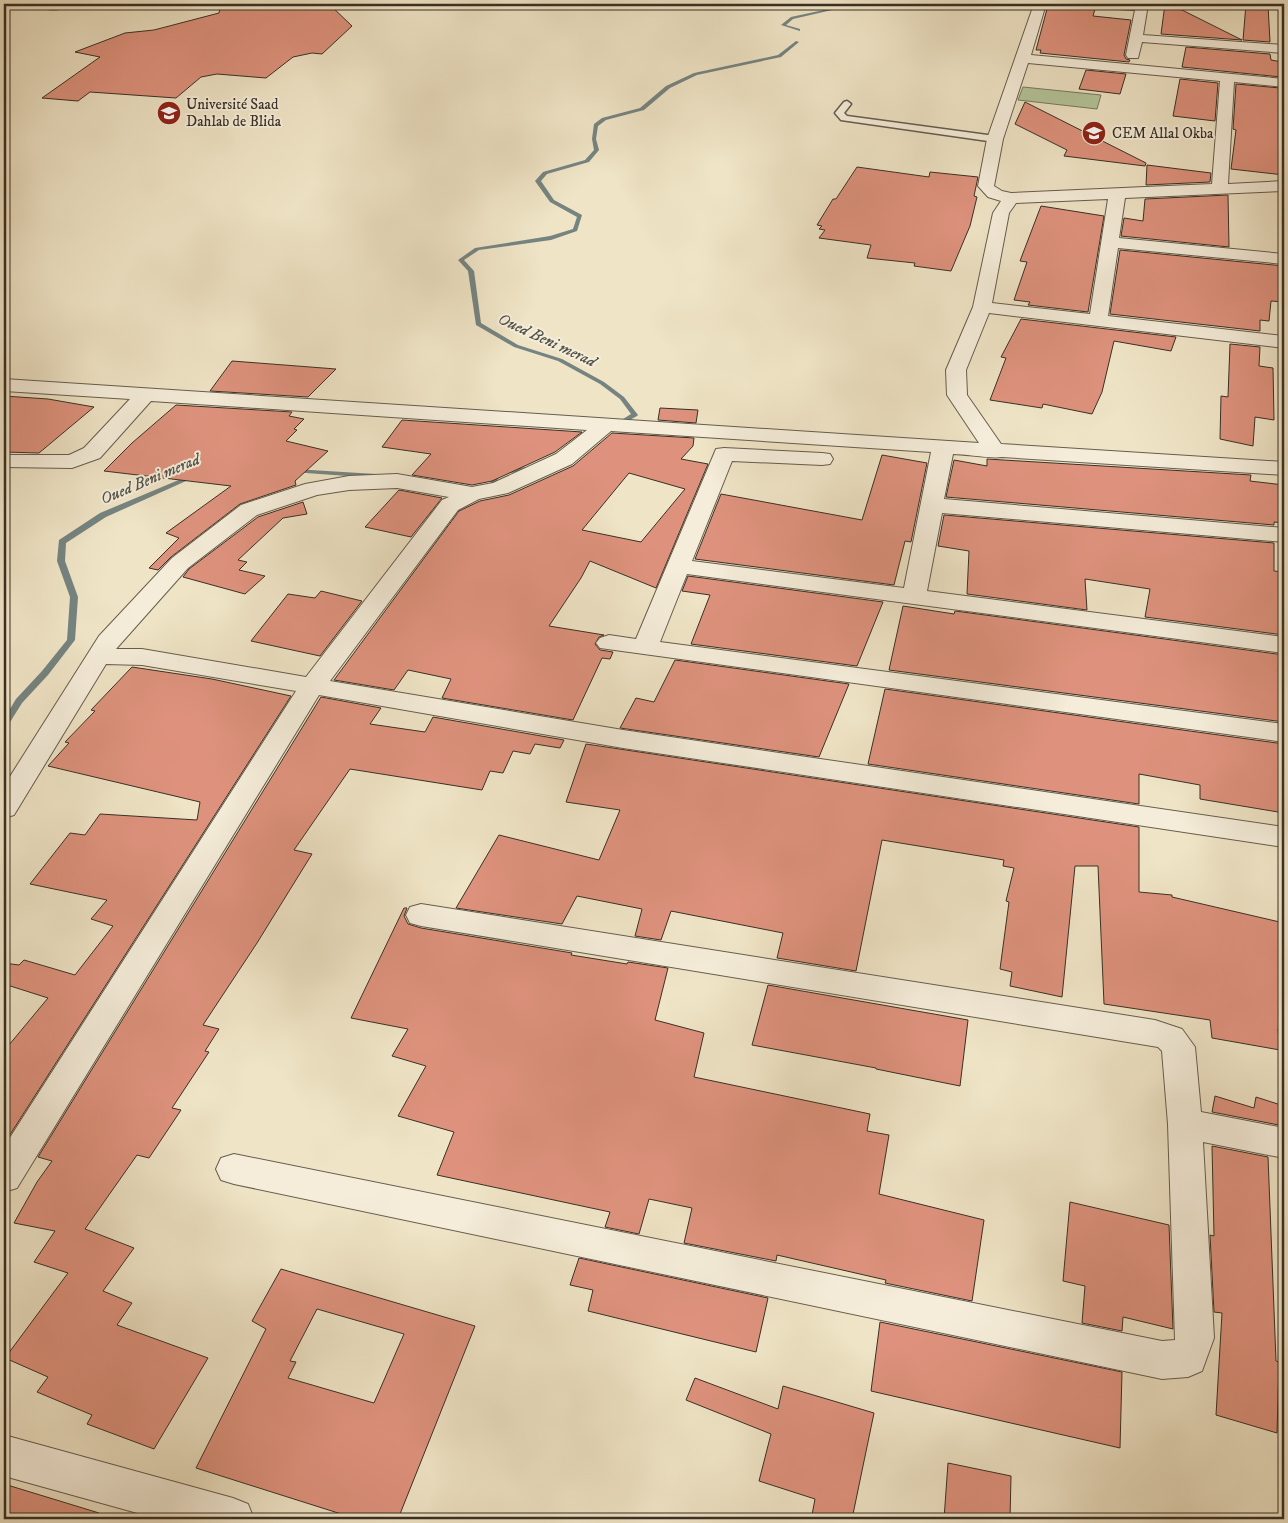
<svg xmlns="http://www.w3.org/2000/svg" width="1288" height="1523" viewBox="0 0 1288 1523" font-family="'IM FELL DW Pica',serif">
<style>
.green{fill:#b4c599;stroke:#767a5f}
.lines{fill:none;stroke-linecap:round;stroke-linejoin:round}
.stream{fill:#758481;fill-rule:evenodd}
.building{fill:#de927d;stroke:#383025;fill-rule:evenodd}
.service-casing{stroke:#665d4d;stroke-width:3}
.minor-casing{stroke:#665d4d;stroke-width:2}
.service{fill:#f5edda;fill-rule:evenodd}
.minor{fill:#f5edda;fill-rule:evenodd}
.labels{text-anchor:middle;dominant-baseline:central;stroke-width:4;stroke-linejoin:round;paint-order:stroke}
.far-poi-label{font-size:15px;fill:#383025;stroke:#f5edda;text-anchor:start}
.far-water-label{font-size:16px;font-style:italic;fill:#51534b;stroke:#f5edda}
</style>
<rect width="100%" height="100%" fill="#efe4c6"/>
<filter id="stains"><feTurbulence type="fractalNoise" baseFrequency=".004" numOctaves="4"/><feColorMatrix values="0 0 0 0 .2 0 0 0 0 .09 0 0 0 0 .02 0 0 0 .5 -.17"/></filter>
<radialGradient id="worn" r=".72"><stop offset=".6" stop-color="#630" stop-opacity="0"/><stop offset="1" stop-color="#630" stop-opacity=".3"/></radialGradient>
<path class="green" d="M 1023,87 L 1101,95 L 1097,109 L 1018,100 Z"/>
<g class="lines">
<path class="stream" d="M 852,4 L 858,4 L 793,19 L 786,25 L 800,29 L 800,31 L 781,25 L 791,17 Z
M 796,41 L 799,42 L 781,57 L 697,75 L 670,88 L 644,110 L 606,120 L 598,126 L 596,139 L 599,150 L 589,162 L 547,174 L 541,181 L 554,200 L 582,215 L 577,231 L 551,240 L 479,250 L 464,260 L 474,271 L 481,323 L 518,345 L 562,359 L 604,382 L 624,397 L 638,415 L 637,416 L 619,426 L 615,426 L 615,424 L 631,414 L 620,399 L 600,384 L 558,361 L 514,347 L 476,325 L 468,271 L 458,260 L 475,248 L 550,236 L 573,229 L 577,217 L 550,202 L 535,181 L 543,172 L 585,160 L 594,150 L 592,139 L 594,124 L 602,118 L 640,108 L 666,86 L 694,73 L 778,55 Z
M 533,466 L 535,467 L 535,469 L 499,475 L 494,491 L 488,492 L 484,490 L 489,488 L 494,472 Z
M 294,469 L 376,474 L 379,476 L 376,478 L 292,472 L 291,471 Z
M 193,474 L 196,476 L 195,477 L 106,517 L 66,543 L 65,561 L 78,597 L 75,640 L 48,675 L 22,703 L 7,727 L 4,728 L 4,719 L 16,699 L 42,671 L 67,640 L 70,597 L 57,561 L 59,540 L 100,513 Z"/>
</g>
<path class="building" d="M 221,4 L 329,4 L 352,26 L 322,54 L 312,53 L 293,57 L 266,78 L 217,74 L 201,77 L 176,98 L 90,92 L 78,101 L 42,98 L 100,57 L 75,52 L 125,33 L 154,30 L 219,13 Z
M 1165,4 L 1170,4 L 1242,40 L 1161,34 Z
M 1246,4 L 1268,5 L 1270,42 L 1243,40 Z
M 1053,6 L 1095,9 L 1093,16 L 1131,20 L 1124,55 L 1126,59 L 1130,60 L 1129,62 L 1040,53 L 1041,50 L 1036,50 L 1047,9 L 1052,9 Z
M 1186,47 L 1270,54 L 1271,60 L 1282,62 L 1281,77 L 1182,67 Z
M 1086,70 L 1126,74 L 1120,94 L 1079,89 Z
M 1180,79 L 1218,83 L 1215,121 L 1173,116 Z
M 1236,84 L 1280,88 L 1280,97 L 1284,99 L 1284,175 L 1231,169 L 1236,130 L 1233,129 Z
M 1025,102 L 1146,163 L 1145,166 L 1064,156 L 1067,150 L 1015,124 Z
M 1147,165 L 1211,173 L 1210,182 L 1146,185 Z
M 857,167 L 929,177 L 930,172 L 978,177 L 974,196 L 977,197 L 970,226 L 951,271 L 914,266 L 915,263 L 867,258 L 871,245 L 819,238 L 825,230 L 819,229 L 822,226 L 817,225 L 833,199 L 836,199 Z
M 1228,195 L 1229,247 L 1121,236 L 1124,218 L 1143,221 L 1145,199 Z
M 1041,206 L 1104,216 L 1088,312 L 1028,305 L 1030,302 L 1014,300 L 1027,262 L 1020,261 Z
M 1120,250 L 1284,266 L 1284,302 L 1271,301 L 1269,321 L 1260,320 L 1260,331 L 1110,314 Z
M 1021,319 L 1176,337 L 1171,351 L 1114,341 L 1102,392 L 1092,414 L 1043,404 L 1042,408 L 990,400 L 1006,358 L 1001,357 Z
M 1230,344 L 1260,347 L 1259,366 L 1273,368 L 1274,420 L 1255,417 L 1253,446 L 1220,439 L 1221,396 L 1228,397 Z
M 232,361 L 336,369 L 308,397 L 210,391 Z
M 4,396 L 48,399 L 94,407 L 39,453 L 4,452 Z
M 176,405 L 292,412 L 289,416 L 304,419 L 294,429 L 297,430 L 286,441 L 328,451 L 295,481 L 296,485 L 240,504 L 171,557 L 158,570 L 149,568 L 179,538 L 166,533 L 231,486 L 104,471 L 132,443 Z
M 660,408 L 698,410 L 696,423 L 658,420 Z
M 402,420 L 582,432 L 555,452 L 492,481 L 472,485 L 412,475 L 431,454 L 382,447 Z
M 612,433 L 694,438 L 693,446 L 681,459 L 708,464 L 656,588 L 590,561 L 581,578 L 549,626 L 604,635 L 599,637 L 595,644 L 600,650 L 613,652 L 610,659 L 602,658 L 573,720 L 442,698 L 451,679 L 408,670 L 394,690 L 334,680 L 459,511 L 480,501 L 509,495 L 573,466 ZM 629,473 L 685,489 L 641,542 L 582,530 Z
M 882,455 L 927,463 L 911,542 L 905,541 L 894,585 L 695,559 L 721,494 L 862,520 Z
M 987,459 L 1251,475 L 1250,481 L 1284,485 L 1284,523 L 1274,522 L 1274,525 L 946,497 L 954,460 L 987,466 Z
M 399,490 L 442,498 L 411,537 L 365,527 Z
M 303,502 L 307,514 L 283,518 L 238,560 L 247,562 L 239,570 L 265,576 L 245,594 L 183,577 L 189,569 L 258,517 Z
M 944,515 L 1274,543 L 1274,571 L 1284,572 L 1284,635 L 1145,617 L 1150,589 L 1085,579 L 1087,610 L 967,594 L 969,551 L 938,546 Z
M 688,576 L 883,602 L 857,666 L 691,644 L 710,595 L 682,591 Z
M 321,591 L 362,601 L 320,656 L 251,641 L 288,594 L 315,598 Z
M 903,606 L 954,614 L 955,611 L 1284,655 L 1284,722 L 889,670 Z
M 675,660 L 849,684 L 819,757 L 620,728 L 636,698 L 654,702 Z
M 132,667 L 212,679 L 291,696 L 4,1144 L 4,1051 L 48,998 L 4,984 L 4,963 L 19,965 L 24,960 L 75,975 L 113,926 L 91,919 L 107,900 L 30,884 L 70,833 L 85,835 L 100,814 L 197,820 L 200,802 L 48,766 L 69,743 L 65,742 L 95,711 L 91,710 Z
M 885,689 L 1284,744 L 1284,813 L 1200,799 L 1200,785 L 1139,774 L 1139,804 L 868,764 Z
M 321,697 L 381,708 L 370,724 L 425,732 L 433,717 L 564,740 L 560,748 L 535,744 L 530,754 L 513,751 L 503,773 L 490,771 L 482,790 L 350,769 L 294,850 L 312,854 L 257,943 L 203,1025 L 219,1029 L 205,1051 L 209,1052 L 172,1108 L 181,1110 L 149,1158 L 137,1155 L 85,1229 L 134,1248 L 103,1291 L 132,1303 L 117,1325 L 208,1358 L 154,1449 L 87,1424 L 92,1415 L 37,1392 L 48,1377 L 5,1358 L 68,1273 L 34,1262 L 55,1231 L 14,1223 L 37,1182 L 52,1161 L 38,1157 Z
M 586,744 L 1139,827 L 1139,892 L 1172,895 L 1172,897 L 1284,923 L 1284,1028 L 1278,1029 L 1280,1050 L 1212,1038 L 1210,1020 L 1104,1004 L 1098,866 L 1075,866 L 1062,997 L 1010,986 L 1012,972 L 1000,969 L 1009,902 L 1006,901 L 1014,868 L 1003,866 L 1004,860 L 882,840 L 856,971 L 777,958 L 783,933 L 671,911 L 661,940 L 635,936 L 642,909 L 577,896 L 562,924 L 456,908 L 499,835 L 599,860 L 620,810 L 566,802 Z
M 404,908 L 407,908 L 404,916 L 408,924 L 421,928 L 572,953 L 571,955 L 627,964 L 628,962 L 668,968 L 655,1020 L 704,1033 L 694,1077 L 870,1114 L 867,1131 L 889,1135 L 879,1194 L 984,1220 L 972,1301 L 885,1283 L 886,1280 L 777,1255 L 776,1261 L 684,1243 L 692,1208 L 649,1199 L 639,1234 L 605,1227 L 610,1212 L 437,1175 L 454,1132 L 398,1116 L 426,1066 L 392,1056 L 408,1029 L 351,1018 Z
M 768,985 L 968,1020 L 960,1086 L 876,1069 L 876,1068 L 752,1045 Z
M 1215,1096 L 1254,1108 L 1256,1097 L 1284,1106 L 1284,1126 L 1212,1112 Z
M 1212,1146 L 1268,1157 L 1276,1361 L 1279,1362 L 1277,1433 L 1216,1415 L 1222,1313 L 1214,1312 L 1210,1235 L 1214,1236 Z
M 1070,1202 L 1169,1225 L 1173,1329 L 1123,1317 L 1122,1331 L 1082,1323 L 1085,1286 L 1063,1281 Z
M 579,1258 L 768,1298 L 756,1352 L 588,1311 L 593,1290 L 570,1285 Z
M 281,1269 L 475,1326 L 398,1519 L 357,1519 L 196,1468 L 266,1329 L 252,1321 ZM 317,1309 L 404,1334 L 374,1403 L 288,1378 L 296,1362 L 290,1361 Z
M 880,1322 L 1122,1372 L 1120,1448 L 871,1391 Z
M 695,1378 L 778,1409 L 783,1386 L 874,1413 L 852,1519 L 824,1519 L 812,1515 L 815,1499 L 759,1481 L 771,1434 L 686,1400 Z
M 948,1463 L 1011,1476 L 1010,1519 L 944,1519 Z
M 4,1484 L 99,1513 L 98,1519 L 4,1519 Z"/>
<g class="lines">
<g class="service-casing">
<path id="service" d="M 847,101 L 851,104 L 844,113 L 847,116 L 995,136 L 1000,139 L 995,142 L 841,120 L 835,113 L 844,102 Z"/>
</g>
<g class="minor-casing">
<path id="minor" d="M 32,4 L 67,4 L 68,5 C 61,12 43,9 34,7 Z
M 1034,4 L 1046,4 L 1031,55 L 1284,79 L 1284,87 L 1234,82 L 1228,184 L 1284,181 L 1284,191 L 1125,198 L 1119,238 L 1284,254 L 1284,264 L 1118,248 L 1108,316 L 1284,336 L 1284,348 L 989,313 L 966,370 L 967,395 L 1001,444 L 1284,462 L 1284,475 L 1002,457 C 992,459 965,454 953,454 L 944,499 L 1284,528 L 1284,542 L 942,513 L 927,591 L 1284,637 L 1284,653 L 687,574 L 660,642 L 1284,724 L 1284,742 L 600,648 L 596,643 L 600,638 L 609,635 L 636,639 L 716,449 L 724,448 L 822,453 L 830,454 L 833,459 L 830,464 L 822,465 L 732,461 L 692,561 L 904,588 L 931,452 L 611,431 L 572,464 L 508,493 L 479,499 L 458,510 L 330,681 L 623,730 L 1284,827 L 1284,847 L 623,748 L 319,695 L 17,1188 L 4,1192 L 4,1147 L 296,691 L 142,665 L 106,664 L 14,815 L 4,818 L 4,786 L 99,636 L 172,558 L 241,505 L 305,484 L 349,476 L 397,474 L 472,487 L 493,483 L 556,454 L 587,430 L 151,401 L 100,458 L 72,468 L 4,467 L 4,455 L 69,455 L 84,448 L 130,399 L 4,391 L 4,379 L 979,443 L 947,395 L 946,370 L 973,307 L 993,213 L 1001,201 L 988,197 L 978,186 L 987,139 ZM 1028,63 L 1220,81 L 1212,184 L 1011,193 L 1002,191 L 994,186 L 1003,139 ZM 1108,199 L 1090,314 L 992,303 L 1009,213 L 1016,203 ZM 397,488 L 449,497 L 442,500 L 306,677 L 142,649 L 116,649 L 188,568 L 257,515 L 317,495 L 349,490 Z
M 1093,4 L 1148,4 L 1143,35 L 1284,45 L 1284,53 L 1142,42 L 1138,58 L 1128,58 L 1126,55 L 1135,10 L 1099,8 L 1095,7 Z
M 421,904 L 1155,1020 L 1182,1029 L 1195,1047 L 1201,1112 L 1284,1128 L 1284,1158 L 1203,1142 L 1214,1338 L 1202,1371 L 1188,1377 L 1162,1379 L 234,1184 L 221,1180 L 216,1169 L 221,1158 L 234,1154 L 1162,1341 L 1175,1340 L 1168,1124 L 1162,1051 L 1158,1047 L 421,926 L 410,923 L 406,915 L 410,907 Z
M 4,1435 L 233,1498 L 248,1504 L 254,1519 L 159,1519 L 4,1476 Z"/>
</g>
<use href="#service" class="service"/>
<use href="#minor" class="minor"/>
</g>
<defs>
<g id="university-disc" transform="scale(1.25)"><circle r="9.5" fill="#8f2418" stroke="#f5edda"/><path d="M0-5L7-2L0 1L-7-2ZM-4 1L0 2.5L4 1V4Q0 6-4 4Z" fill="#fff"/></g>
<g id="school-disc" transform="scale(1.25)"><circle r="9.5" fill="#8f2418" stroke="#f5edda"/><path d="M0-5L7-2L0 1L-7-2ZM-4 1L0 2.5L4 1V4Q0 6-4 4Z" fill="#fff"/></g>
</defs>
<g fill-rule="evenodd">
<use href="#university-disc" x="169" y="113"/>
<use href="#school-disc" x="1094" y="133"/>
</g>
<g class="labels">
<g class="far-poi-label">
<text x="186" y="104">Université Saad<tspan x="186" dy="17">Dahlab de Blida</tspan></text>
<text x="1112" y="133">CEM Allal Okba</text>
</g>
<g class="far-water-label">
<text transform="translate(547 340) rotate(25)">Oued Beni merad</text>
<text transform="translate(150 479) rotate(-23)">Oued Beni merad</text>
</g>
</g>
<rect width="1288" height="1523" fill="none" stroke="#efe4c6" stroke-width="20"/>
<rect x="5" y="5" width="1278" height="1513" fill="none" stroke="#383025" stroke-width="2.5"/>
<rect x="10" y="10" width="1268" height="1503" fill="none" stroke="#383025"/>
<rect width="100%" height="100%" filter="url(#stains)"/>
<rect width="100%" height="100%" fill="url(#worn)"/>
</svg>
